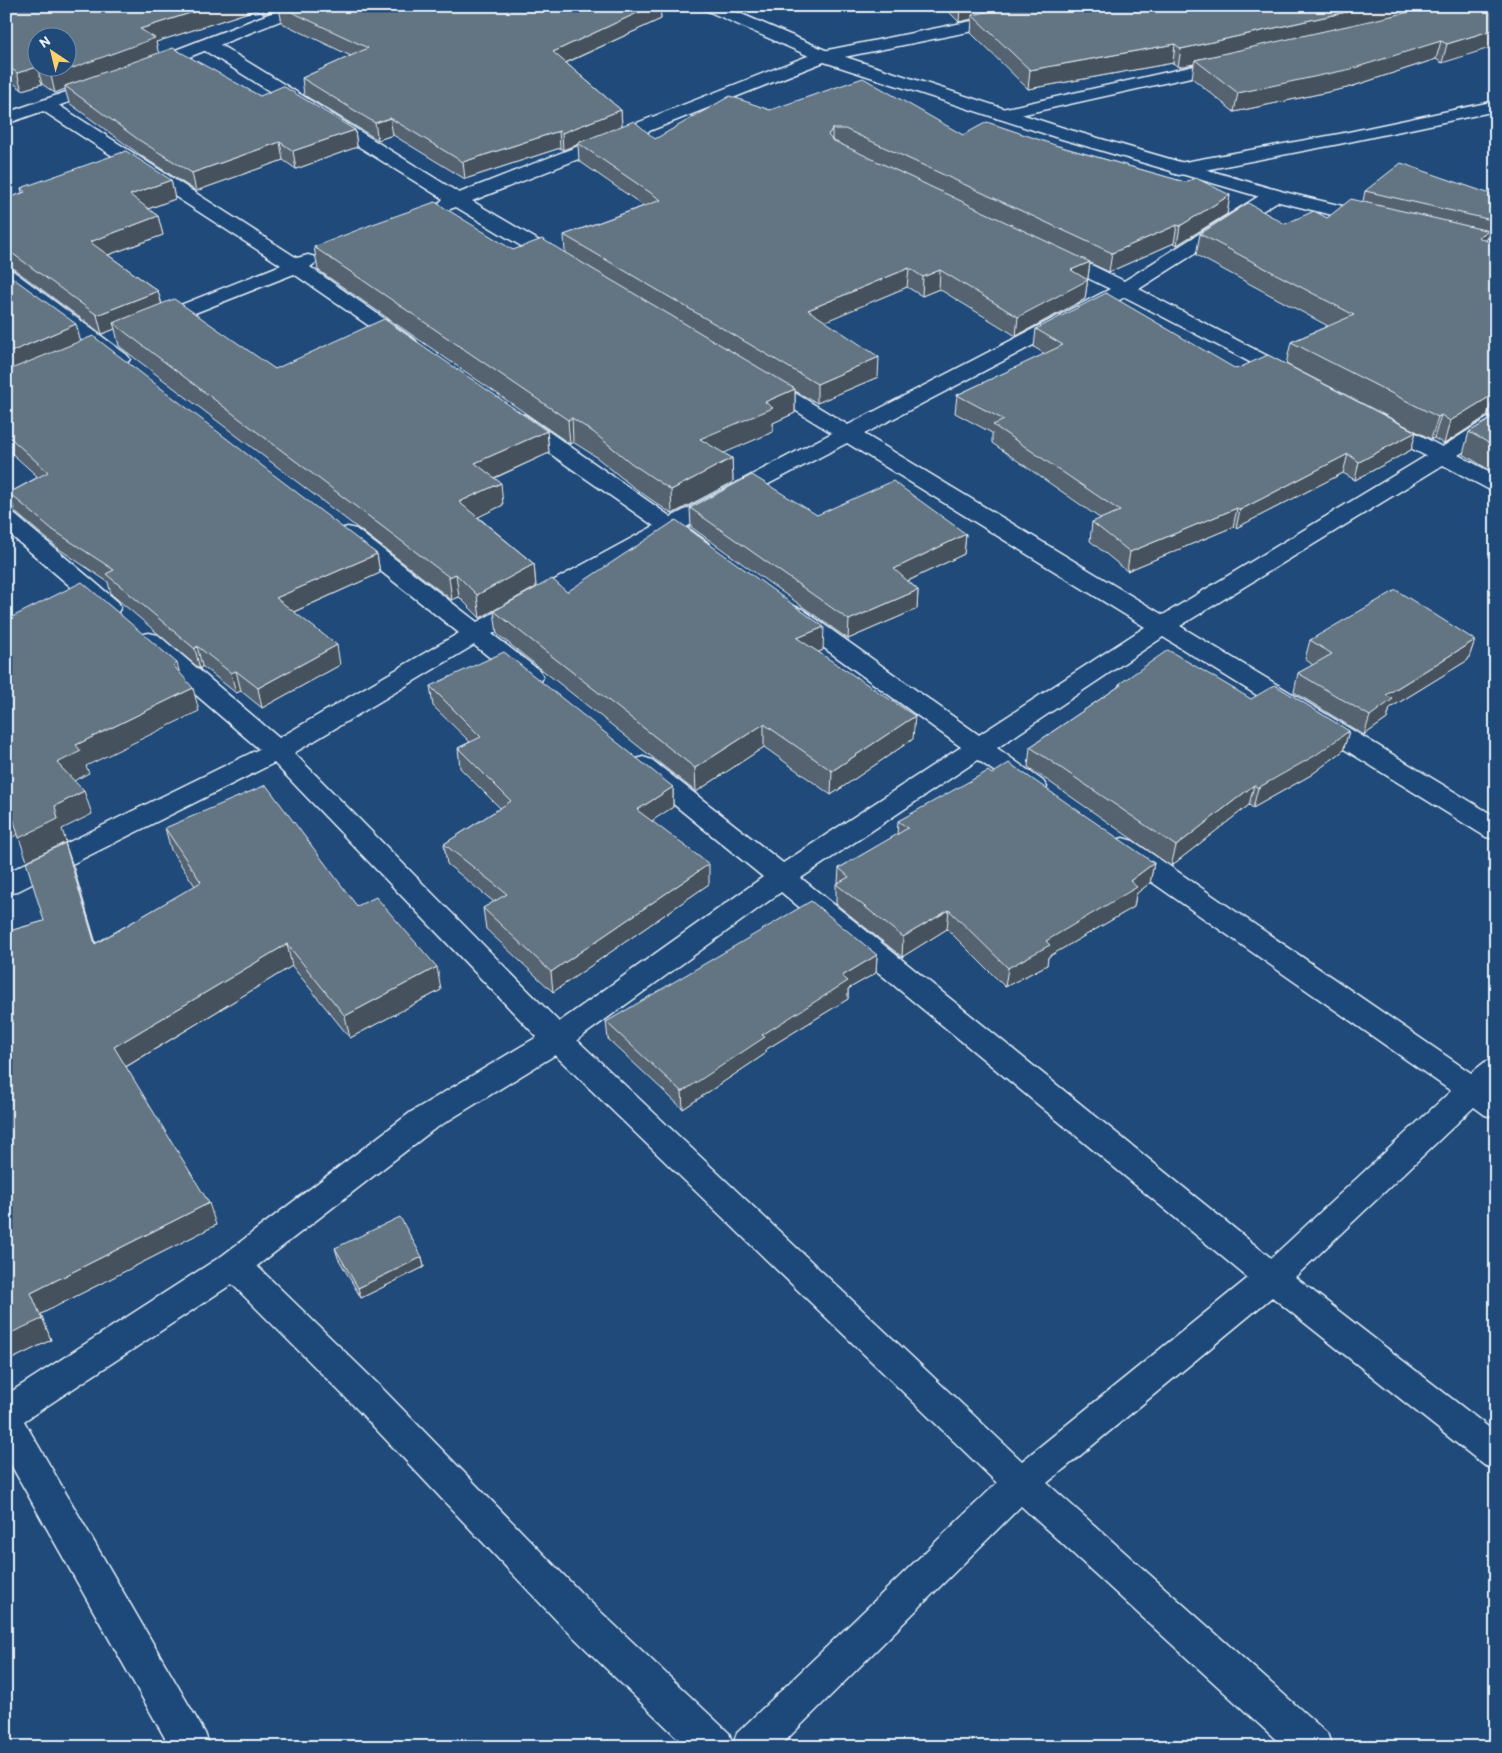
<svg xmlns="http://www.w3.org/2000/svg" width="1502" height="1753" viewBox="0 0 1502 1753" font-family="Itim,sans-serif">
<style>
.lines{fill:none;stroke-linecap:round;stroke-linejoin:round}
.minor-casing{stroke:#e8f1f8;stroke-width:3}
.tertiary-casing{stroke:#e8f1f8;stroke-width:3}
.minor{fill:#1f4a7a;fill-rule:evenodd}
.tertiary{fill:#1f4a7a;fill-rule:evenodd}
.wall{fill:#556471;stroke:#e8f1f8;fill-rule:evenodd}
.shaded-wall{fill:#45515c;stroke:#e8f1f8}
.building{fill:#637483;stroke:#e8f1f8}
</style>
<rect width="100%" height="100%" fill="#1f4a7a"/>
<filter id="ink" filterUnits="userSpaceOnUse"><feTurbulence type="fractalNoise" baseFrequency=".02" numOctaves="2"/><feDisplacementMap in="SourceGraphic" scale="10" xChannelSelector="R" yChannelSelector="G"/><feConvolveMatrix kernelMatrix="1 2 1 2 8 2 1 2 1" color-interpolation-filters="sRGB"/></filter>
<g filter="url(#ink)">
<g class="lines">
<g class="minor-casing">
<path id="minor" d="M 1046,6 L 1080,6 L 1078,9 L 1072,11 L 829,60 L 472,201 L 570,259 L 573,263 L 570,267 L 563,269 L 556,267 L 456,207 L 447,210 L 440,208 L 438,204 L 443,199 L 202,49 L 200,45 L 202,41 L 214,41 L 459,193 L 818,52 Z
M 1230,58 L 1236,59 L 1239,63 L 1236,67 L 1002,119 L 996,118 L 993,114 L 996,110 L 1002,109 Z
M 46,100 L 52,101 L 297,258 L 308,255 L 315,257 L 318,261 L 310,267 L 415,340 L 418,344 L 415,348 L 408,350 L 401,348 L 294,274 L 162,326 L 155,328 L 148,326 L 145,322 L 148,318 L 281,265 L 40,109 L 37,105 L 40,101 Z
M 1496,101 L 1496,111 L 1339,144 L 1179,175 L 1172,173 L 1170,169 L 1172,165 L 1179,163 L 1339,134 Z
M 1274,189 L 1281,191 L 1283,195 L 1281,199 L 1139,289 L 1298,372 L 1302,376 L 1298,380 L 1291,382 L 1284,380 L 1125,297 L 864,434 L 1163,615 L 1426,456 L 1372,428 L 1369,423 L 1372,418 L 1380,416 L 1388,418 L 1442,447 L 1488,418 L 1496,417 L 1496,432 L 1458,455 L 1496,475 L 1496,491 L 1488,489 L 1443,465 L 1180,626 L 1496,817 L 1496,839 L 1486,837 L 1163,637 L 997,748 L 1043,781 L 1047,787 L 1043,793 L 1034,796 L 1025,793 L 978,760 L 801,878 L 1271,1258 L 1451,1091 L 1113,855 L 1109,848 L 1113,841 L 1123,838 L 1133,841 L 1471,1073 L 1485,1062 L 1496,1058 L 1496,1087 L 1494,1089 L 1496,1090 L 1496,1118 L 1485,1115 L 1474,1107 L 1295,1277 L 1496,1433 L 1496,1470 L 1484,1465 L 1272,1297 L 1047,1483 L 1327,1733 L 1332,1747 L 1284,1747 L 1021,1506 L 779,1747 L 687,1747 L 559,1623 L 356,1408 L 232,1284 L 24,1421 L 205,1733 L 210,1747 L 170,1747 L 6,1456 L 6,1395 L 223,1255 L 411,1112 L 537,1037 L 274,763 L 16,892 L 6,895 L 6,873 L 259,749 L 140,647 L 137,641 L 140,635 L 149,633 L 158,635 L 279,738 L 459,633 L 340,539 L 336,534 L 340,529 L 348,527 L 356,529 L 477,622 L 654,526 L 509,425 L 506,420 L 509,415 L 517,414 L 525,415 L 671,517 L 832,433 L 756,386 L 752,382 L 756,378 L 763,376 L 770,378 L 848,425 L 1110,289 L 1049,259 L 1046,255 L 1049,251 L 1056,249 L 1063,251 L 1124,281 L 1267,191 ZM 847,443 L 1145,627 L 979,735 L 802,609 L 793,606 L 784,609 L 781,614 L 784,619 L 961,747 L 783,863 L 652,760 L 643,757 L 634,760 L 630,766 L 634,772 L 763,877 L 559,1022 L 294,753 L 474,645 L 522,683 L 531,685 L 540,683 L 543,677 L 540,671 L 492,634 L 669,537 C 681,545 691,556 707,552 L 711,547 L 707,542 L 686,527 ZM 781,892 L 1248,1278 L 1022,1461 L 577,1040 ZM 555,1055 L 997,1483 L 737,1733 L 733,1744 L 729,1733 L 585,1597 L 380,1386 L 257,1266 L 433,1130 Z
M 6,269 L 13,271 L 127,355 L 130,359 L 127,363 L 120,365 L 113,363 L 6,285 Z
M 6,512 L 14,514 L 118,602 L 121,607 L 118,612 L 109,615 L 100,612 L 6,531 Z"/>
</g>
<g class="tertiary-casing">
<path id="tertiary" d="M 289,6 L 312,6 L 310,9 L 154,71 L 148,72 L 142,71 L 139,67 L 142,63 Z
M 701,6 L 723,6 L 830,52 L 1067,129 L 1280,191 L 1380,215 L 1383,219 L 1380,223 L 1373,225 L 1267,199 L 1055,137 L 818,60 L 703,9 Z
M 103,79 L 109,80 L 112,84 L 109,88 L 6,124 L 6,113 Z"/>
</g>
<use href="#minor" class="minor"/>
<use href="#tertiary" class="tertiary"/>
</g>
<path class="wall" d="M 6,6 L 660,6 L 661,19 L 566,63 L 621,110 L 622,126 L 655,139 L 770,110 L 963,135 L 1058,146 L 1230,195 L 1227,214 L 1177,245 L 1174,243 L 1109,272 L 1090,263 L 1085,299 L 1016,336 L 939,289 L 922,296 L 907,287 L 825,321 L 878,377 L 817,403 L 795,391 L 795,413 L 773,423 L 773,432 L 723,453 L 732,458 L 733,482 L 672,514 L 633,487 L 595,456 L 573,442 L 570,444 L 318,270 L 314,247 L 513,250 L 565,253 L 564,235 L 644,206 L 579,161 L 578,144 L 563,150 L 560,148 L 465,179 L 393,135 L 378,140 L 304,95 L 302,78 L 351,56 L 282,23 L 279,8 L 264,14 L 255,10 L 156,42 L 158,53 L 260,96 L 355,130 L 357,147 L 296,169 L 283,160 L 196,191 L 143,157 L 69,103 L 65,89 L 55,93 L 42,84 L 22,90 L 6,77 ZM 38,38 L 68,68 L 38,68 Z
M 943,6 L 1496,6 L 1442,63 L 1436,59 L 1347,88 L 1234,112 L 1192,78 L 1194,64 L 1178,67 L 1173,63 L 1028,89 L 971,33 L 972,19 L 959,22 Z
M 171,180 L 175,199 L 148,209 L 158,216 L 163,235 L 108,255 L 158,291 L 162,304 L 275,369 L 547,431 L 549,453 L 495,478 L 503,505 L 478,517 L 534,564 L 536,587 L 480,618 L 459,597 L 452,600 L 119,346 L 115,329 L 102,334 L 14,269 L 6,268 L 6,199 L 22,193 L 21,188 Z
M 1365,191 L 1496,196 L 1496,240 L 1487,238 L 1486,241 L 1496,245 L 1496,416 L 1487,416 L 1444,444 L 1434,438 L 1431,439 L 1286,364 L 1291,342 L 1328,326 L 1196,255 L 1200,234 L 1285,224 L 1327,218 L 1363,201 Z
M 6,273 L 81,341 L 377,554 L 380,573 L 294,612 L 340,665 L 262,708 L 241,691 L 236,693 L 202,666 L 200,669 L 111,594 L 108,582 L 59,549 L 15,512 L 9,493 L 38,477 L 6,448 Z
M 1036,329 L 1236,369 L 1416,432 L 1411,450 L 1355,480 L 1343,473 L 1236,528 L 1233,527 L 1127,571 L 1090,541 L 1092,522 L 1101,519 L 992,443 L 992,433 L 955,413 L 957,395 L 1045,354 L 1034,347 Z
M 1496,416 L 1496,474 L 1463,454 L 1469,432 Z
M 690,508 L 817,515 L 966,534 L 964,554 L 908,581 L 918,590 L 917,609 L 848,639 L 691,527 Z
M 567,592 L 823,650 L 818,652 L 913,739 L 831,795 L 764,747 L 696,792 L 497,634 L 494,611 Z
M 1310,640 L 1475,640 L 1468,660 L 1390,708 L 1387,719 L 1364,735 L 1294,692 L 1298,673 L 1313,665 L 1305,659 Z
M 1119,684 L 1251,699 L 1349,731 L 1343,751 L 1311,775 L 1253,808 L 1249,805 L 1171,866 L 1028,767 L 1030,747 L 1118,687 Z
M 430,686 L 673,787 L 673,807 L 651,821 L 709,884 L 553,992 L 486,929 L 483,908 L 494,902 L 447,864 L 444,844 L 500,808 L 460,768 L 458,748 L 470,742 L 433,706 Z
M 992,774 L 1154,863 L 1150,883 L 1136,894 L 1134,907 L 1048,957 L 1047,965 L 1005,987 L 947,929 L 902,957 L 836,904 L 836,884 L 838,883 L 839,868 L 897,835 L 898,821 Z
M 165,828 L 357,906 L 441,990 L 350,1038 L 292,966 L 126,1067 L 216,1225 L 41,1314 L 51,1340 L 6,1362 L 6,932 L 44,921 L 73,866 L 96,943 L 195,886 L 171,850 Z
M 877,955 L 876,973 L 848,989 L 848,999 L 765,1050 L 765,1054 L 683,1109 L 608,1039 L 606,1022 Z
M 335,1248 L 422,1257 L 424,1267 L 361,1298 L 338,1258 Z"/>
<path class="shaded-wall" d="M 212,6 L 254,6 L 255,10 L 156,42 L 159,55 L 65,86 L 65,89 L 55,93 L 51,76 L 140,29 Z
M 262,6 L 283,6 L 279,6 L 279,8 L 264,14 Z
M 652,6 L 660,6 L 661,19 L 554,68 L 553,52 Z
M 960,6 L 1035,6 L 972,15 L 972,19 L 959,22 Z
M 1373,6 L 1450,6 L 1195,60 L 1194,64 L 1178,67 L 1181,49 Z
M 1496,29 L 1496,46 L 1442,63 L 1447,44 Z
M 1441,41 L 1436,59 L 1347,88 L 1234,112 L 1238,93 Z
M 1175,44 L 1173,63 L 1028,89 L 1030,70 Z
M 37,67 L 42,84 L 22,90 L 17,73 Z
M 621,110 L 622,127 L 578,143 L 578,144 L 563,150 L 562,133 Z
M 390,118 L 393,135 L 378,140 L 375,123 Z
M 832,129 L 832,147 L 828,135 Z
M 355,130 L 357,147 L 296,169 L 293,151 Z
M 559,131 L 560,148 L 465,179 L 463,162 Z
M 280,142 L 283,160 L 196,191 L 192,173 Z
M 171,180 L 175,199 L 134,214 L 130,195 Z
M 1230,195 L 1227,214 L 1177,245 L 1180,226 Z
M 158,216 L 163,235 L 94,260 L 90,242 Z
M 1177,225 L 1174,243 L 1109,272 L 1112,253 Z
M 1489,231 L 1483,253 L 1478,237 Z
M 1090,262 L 1085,299 L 1016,336 L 1018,317 L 1071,270 Z
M 909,268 L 907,287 L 807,329 L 808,310 Z
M 940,270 L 939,289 L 922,296 L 923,277 Z
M 158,291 L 163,309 L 113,323 L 115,329 L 102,334 L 97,315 Z
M 76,324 L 81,343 L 6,376 L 6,354 Z
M 879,357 L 878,377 L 817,403 L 817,384 Z
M 795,389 L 795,413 L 773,423 L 773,432 L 701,463 L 700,439 L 765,402 Z
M 1494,394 L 1487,416 L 1444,444 L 1450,421 Z
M 1441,415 L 1434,438 L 1431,439 L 1438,417 Z
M 572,418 L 573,442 L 570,444 L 568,420 Z
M 547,431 L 549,453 L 478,485 L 475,463 Z
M 1416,432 L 1411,450 L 1355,480 L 1359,462 Z
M 1348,454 L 1343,473 L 1236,528 L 1240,510 Z
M 732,458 L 733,482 L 672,514 L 671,490 Z
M 501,483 L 503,505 L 462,525 L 459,502 Z
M 1237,508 L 1233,527 L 1127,571 L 1130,552 Z
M 966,534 L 964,554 L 893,588 L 894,569 Z
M 377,554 L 380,573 L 280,618 L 276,598 Z
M 534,564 L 536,587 L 480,618 L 477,595 Z
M 456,574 L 459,597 L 452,600 L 449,577 Z
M 918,590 L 917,609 L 848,639 L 849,620 Z
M 824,627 L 823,650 L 797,662 L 797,638 Z
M 1475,640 L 1468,660 L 1390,708 L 1387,719 L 1364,735 L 1370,716 L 1386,695 Z
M 337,645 L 340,665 L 262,708 L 258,688 Z
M 197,646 L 202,666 L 200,669 L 195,649 Z
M 177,663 L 183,686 L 174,666 Z
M 236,671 L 241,691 L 236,693 L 231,673 Z
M 193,688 L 199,711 L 86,766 L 89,773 L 64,786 L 57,763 L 76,745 Z
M 915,716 L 913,739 L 831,795 L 832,771 Z
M 764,724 L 764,747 L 696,792 L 695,768 Z
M 1349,731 L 1343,751 L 1311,775 L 1253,808 L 1258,788 Z
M 1254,785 L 1249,805 L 1171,866 L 1176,846 Z
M 673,787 L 673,807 L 638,830 L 637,810 Z
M 84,791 L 92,814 L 62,829 L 66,842 L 27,861 L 19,838 L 55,806 Z
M 11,811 L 19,834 L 6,840 L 6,813 Z
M 65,843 L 73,866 L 102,966 L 95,944 Z
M 1154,863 L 1150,883 L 1136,894 L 1134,907 L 1048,957 L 1047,965 L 1005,987 L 1008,968 L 1130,881 Z
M 709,864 L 709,884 L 553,992 L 551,972 Z
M 949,910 L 947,929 L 902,957 L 903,937 Z
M 287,944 L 292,966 L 122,1069 L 114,1047 Z
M 877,955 L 876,973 L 848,989 L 848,999 L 765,1050 L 765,1054 L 683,1109 L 682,1092 L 762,1035 L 842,976 Z
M 437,967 L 441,990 L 350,1038 L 345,1016 Z
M 209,1203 L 216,1225 L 41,1314 L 51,1340 L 6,1362 L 6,1335 L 31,1293 Z
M 422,1257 L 424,1267 L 361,1298 L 358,1288 Z"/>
<path class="building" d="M 6,6 L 212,6 L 140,29 L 155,38 L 51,76 L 38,68 L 68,68 L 68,38 L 38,38 L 38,67 L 17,73 L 6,64 Z
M 279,6 L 652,6 L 553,52 L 621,110 L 562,133 L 559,131 L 463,162 L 390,118 L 375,123 L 302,78 L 368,48 Z
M 1016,6 L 1373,6 L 1181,49 L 1175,44 L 1030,70 L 972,15 Z
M 1436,6 L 1496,6 L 1496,29 L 1447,44 L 1441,41 L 1351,69 L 1238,93 L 1195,60 Z
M 173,48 L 260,96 L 283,86 L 355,130 L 293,151 L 280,142 L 192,173 L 139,140 L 65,86 Z
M 863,78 L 963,135 L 987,122 L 1058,146 L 1185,182 L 1196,178 L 1230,195 L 1180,226 L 1177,225 L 1112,253 L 845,129 L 832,129 L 828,135 L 832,140 L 1090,262 L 1071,270 L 1088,280 L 1018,317 L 940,270 L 923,277 L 909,268 L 808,310 L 879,357 L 817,384 L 564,235 L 661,200 L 578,143 L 634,121 L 655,139 L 730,96 L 770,110 Z
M 126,151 L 171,180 L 130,195 L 158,216 L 90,242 L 158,291 L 97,315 L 9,251 L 6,250 L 6,199 L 25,192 L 21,188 Z
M 1401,163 L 1496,196 L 1496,221 L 1365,191 Z
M 1351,199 L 1489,231 L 1478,237 L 1496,245 L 1496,394 L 1494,394 L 1450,421 L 1441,415 L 1438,417 L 1291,342 L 1354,315 L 1200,234 L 1248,203 L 1285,224 L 1314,211 L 1327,218 Z
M 435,202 L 513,250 L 542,239 L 795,389 L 765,402 L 773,408 L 700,439 L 732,458 L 671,490 L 631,463 L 593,432 L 572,418 L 568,420 L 314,247 L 373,224 Z
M 6,273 L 76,324 L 6,354 Z
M 1106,293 L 1236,369 L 1268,355 L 1416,432 L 1359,462 L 1348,454 L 1240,510 L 1237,508 L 1130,552 L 1092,522 L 1120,511 L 993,425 L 1004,420 L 957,395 L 1063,345 L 1036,329 Z
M 174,299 L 275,369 L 384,319 L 547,431 L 475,463 L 501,483 L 459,502 L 534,564 L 477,595 L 456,574 L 449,577 L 113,323 Z
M 93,336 L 377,554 L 276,598 L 337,645 L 258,688 L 236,671 L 231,673 L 197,646 L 195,649 L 106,574 L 114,570 L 53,530 L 9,493 L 48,472 L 6,434 L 6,371 Z
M 1496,416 L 1496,447 L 1469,432 Z
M 752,475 L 817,515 L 893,481 L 966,534 L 894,569 L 918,590 L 849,620 L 690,508 Z
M 676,520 L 824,627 L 797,638 L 915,716 L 832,771 L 764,724 L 695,768 L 494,611 L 552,579 L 567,592 Z
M 82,582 L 177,663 L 174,666 L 193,688 L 76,745 L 81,751 L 57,763 L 84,791 L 55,806 L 58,819 L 19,838 L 11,811 L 6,813 L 6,620 Z
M 1396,590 L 1475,640 L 1386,695 L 1393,699 L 1370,716 L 1298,673 L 1332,654 L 1310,640 Z
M 1168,650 L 1251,699 L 1275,685 L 1349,731 L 1316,755 L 1258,788 L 1254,785 L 1176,846 L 1030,747 L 1121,685 L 1119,684 Z
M 504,652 L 673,787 L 637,810 L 709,864 L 551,972 L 483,908 L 507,894 L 444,844 L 511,801 L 458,748 L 481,737 L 430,686 Z
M 1009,763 L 1154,863 L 1130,881 L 1137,887 L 1046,941 L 1050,945 L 1008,968 L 949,910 L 903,937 L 836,884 L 849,877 L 839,868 L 908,828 L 898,821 L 988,771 L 992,774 Z
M 266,785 L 357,906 L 376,897 L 437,967 L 345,1016 L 287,944 L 114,1047 L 209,1203 L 31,1293 L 42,1319 L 6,1335 L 6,932 L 44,921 L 26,862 L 65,843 L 95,944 L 201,882 L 165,828 Z
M 811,901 L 877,955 L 842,976 L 848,981 L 762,1035 L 765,1037 L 682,1092 L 606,1022 Z
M 400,1217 L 422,1257 L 358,1288 L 335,1248 Z"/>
</g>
<rect width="1502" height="1753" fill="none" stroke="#1f4a7a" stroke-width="25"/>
<rect x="12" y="12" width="1477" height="1728" fill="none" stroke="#e8f1f8" stroke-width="2" filter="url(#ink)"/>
<g transform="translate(52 52) rotate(325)"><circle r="24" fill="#1f4a7a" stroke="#6f8dac"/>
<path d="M0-4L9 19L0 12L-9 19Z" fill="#ffd166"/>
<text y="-8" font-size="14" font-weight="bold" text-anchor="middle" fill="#e8f1f8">N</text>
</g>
</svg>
